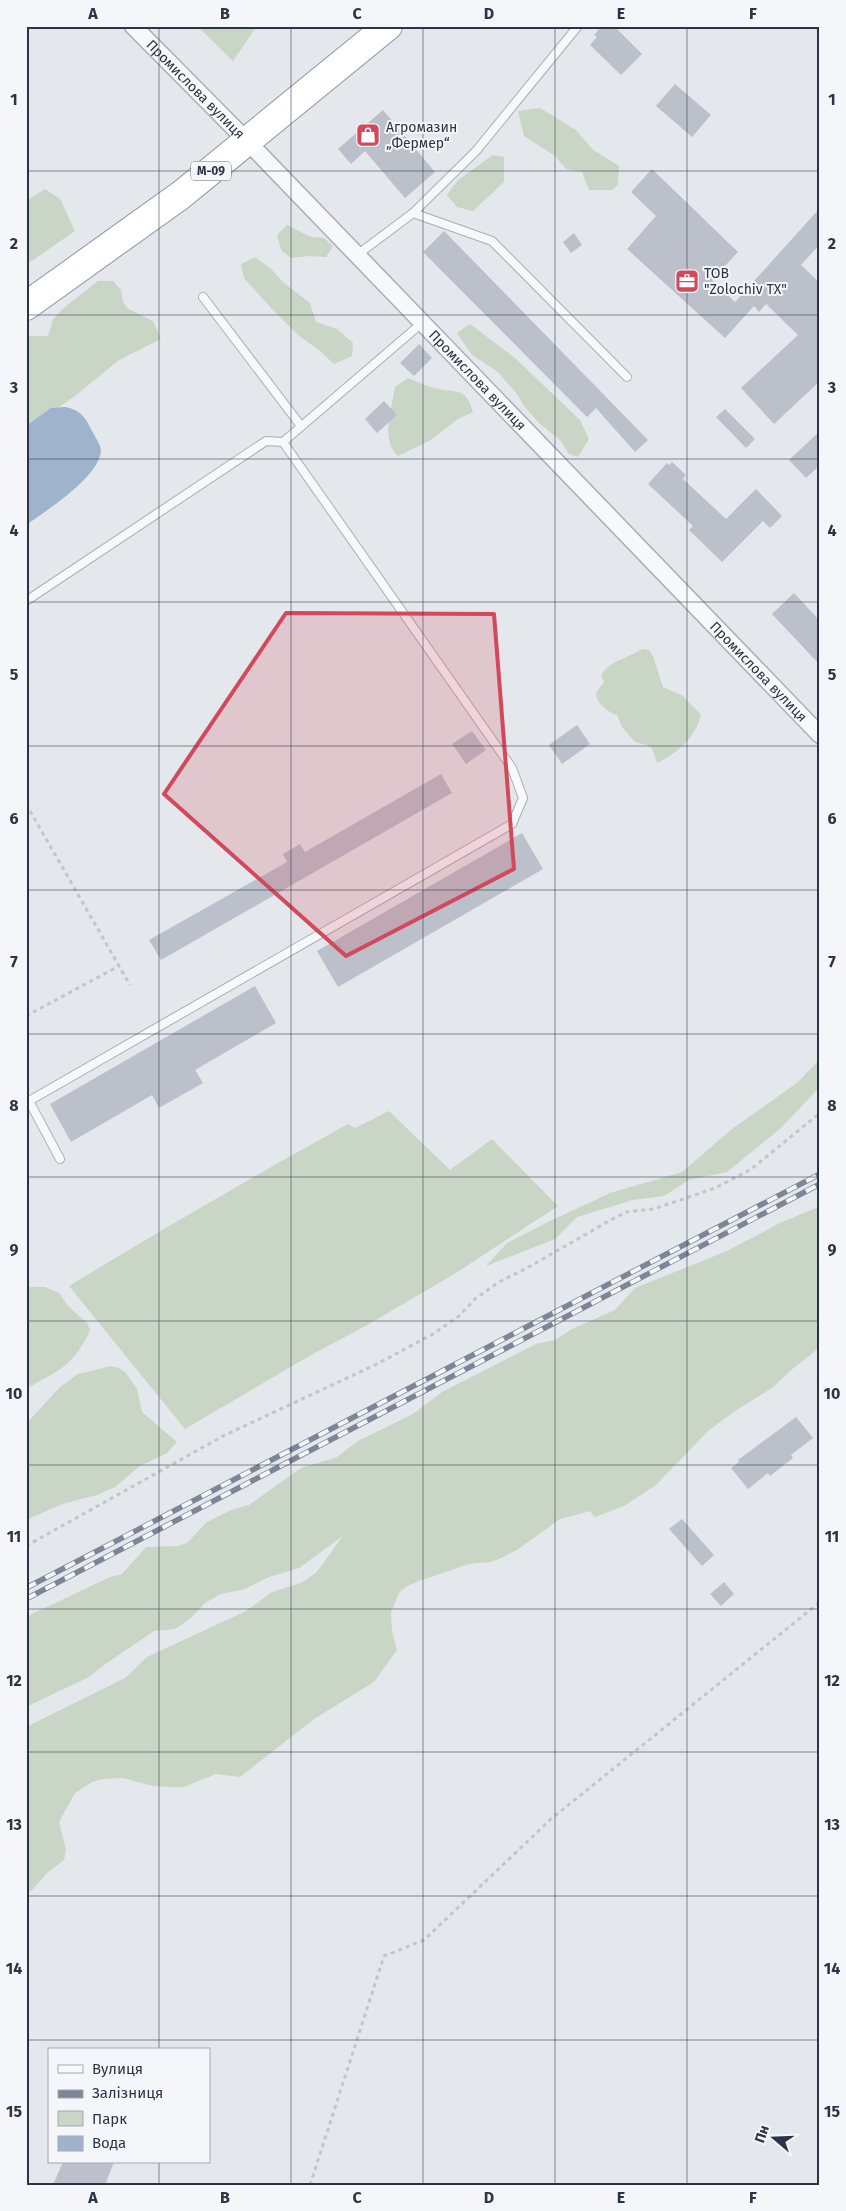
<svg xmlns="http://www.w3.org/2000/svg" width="846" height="2211" viewBox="0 0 846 2211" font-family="'Fira Sans',sans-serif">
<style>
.green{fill:#c9d6c5}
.water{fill:#9fb4cc}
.building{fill:#bbc0ca}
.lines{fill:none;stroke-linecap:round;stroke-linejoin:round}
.lane-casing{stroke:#a9aeb7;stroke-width:10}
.street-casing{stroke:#a9aeb7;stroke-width:19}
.highway-casing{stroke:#8b94a3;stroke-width:30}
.path{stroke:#c2c5cb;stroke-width:3;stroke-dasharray:4 4;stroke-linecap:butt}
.lane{stroke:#f7f8fa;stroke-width:8}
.street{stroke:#f7f8fa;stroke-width:16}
.highway{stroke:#fff;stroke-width:28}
.rail-casing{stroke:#7d8696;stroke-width:5.5}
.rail{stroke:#f4f6f9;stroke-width:4;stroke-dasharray:11;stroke-linecap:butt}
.marked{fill:#d1495b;fill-opacity:0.2;stroke:#d1495b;stroke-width:4;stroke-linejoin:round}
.grid{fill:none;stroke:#2b3445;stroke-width:1;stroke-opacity:0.55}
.labels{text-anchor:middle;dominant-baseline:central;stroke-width:4;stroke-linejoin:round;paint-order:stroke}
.shield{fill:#f4f6f9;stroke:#676e7b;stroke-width:1}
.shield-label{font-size:12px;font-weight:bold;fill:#2b3445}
.street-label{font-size:14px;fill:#2b3445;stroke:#f4f6f9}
.poi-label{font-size:14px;fill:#2b3445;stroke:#f4f6f9;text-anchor:start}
.neatline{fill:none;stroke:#2b3445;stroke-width:2}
.grid-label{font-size:16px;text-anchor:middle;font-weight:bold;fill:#2b3445}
</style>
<rect width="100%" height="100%" fill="#e4e7ec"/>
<path class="green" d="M 197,26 L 257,26 L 233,61 Z
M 540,108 L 576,130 L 592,149 L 619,166 L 618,184 L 613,190 L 589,190 L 582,172 L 566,169 L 555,156 L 524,136 L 518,111 Z
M 493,155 L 504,157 L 504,182 L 473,211 L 457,207 L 447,195 L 458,180 Z
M 45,189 L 60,199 L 75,231 L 26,265 L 26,201 Z
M 287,225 L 311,237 L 324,238 L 333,246 L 326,257 L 309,256 L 291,258 L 281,250 L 277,235 Z
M 255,257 L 271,269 L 284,283 L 310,303 L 316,322 L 337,329 L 353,343 L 352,356 L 334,364 L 320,351 L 298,335 L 272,309 L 244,278 L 241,264 Z
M 98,281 L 113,281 L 121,290 L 123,301 L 127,308 L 153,321 L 161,339 L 119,360 L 75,396 L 59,407 L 45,413 L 26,430 L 26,336 L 48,336 L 53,319 L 65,307 Z
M 470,324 L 515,358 L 580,420 L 589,439 L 578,457 L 569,454 L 560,440 L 539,423 L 524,406 L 517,394 L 498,372 L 472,355 L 457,333 Z
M 408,378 C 418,382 428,387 438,389 C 459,393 466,388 473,412 L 458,419 L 429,441 L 398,456 C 380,440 392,408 395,387 Z
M 642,649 L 649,650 L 653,656 L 663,687 L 683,696 L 701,715 C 695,738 678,753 657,763 L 652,748 L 647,745 L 635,742 L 622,727 L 617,715 C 607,712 597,704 596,693 L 604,682 L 601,675 C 612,659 627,659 642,649 Z
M 820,1059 L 820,1086 L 817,1090 L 781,1128 L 727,1172 L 689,1180 L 664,1196 L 633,1200 L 577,1217 L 555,1239 L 486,1266 L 507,1243 L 550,1221 L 610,1193 L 682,1172 L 732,1129 L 798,1082 Z
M 389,1111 L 450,1170 L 492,1139 L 558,1206 L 456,1273 L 369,1324 L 304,1359 L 185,1429 L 69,1286 C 161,1230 254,1176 348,1124 L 355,1128 Z
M 816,1208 L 820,1208 L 820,1347 L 790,1371 L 772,1388 L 735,1411 L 708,1431 L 656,1485 L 624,1506 L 595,1517 L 590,1511 L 560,1519 L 517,1550 L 499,1559 L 490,1562 L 469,1564 L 416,1582 L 406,1587 L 399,1593 L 391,1612 L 392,1631 L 397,1650 L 374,1682 L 314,1719 L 240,1777 L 216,1774 L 184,1787 L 174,1787 L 153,1786 L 123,1778 L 102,1779 L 92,1782 L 75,1793 L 59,1822 L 66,1850 L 64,1860 L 47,1873 L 32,1890 L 26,1893 L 26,1727 L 125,1678 L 147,1657 L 246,1611 L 272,1592 L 301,1583 L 316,1573 L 343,1536 L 299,1568 L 269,1577 L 245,1589 L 221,1594 L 205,1603 L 191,1618 L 175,1629 L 154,1631 L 104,1665 L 89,1677 L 26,1707 L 26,1617 L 110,1577 L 122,1574 L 146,1547 L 178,1546 L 187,1543 L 207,1522 L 231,1510 L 249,1505 L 301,1468 L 337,1457 L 358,1441 L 413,1414 L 442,1392 L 536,1344 L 555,1340 L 572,1329 L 615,1310 L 635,1288 L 727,1251 L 780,1223 Z
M 26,1287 L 45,1287 L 59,1293 L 68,1306 L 87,1323 L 90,1330 C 74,1366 59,1370 26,1389 Z
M 111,1366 L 119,1368 L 126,1373 L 137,1389 L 142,1412 L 177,1442 L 167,1453 L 140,1466 L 115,1487 L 97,1495 L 62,1504 L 26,1520 L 26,1424 L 60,1387 L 78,1374 Z"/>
<path class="water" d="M 65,407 C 81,410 85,417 92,431 C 95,437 101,445 101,451 C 99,477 46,511 26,525 L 26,426 L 51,408 Z"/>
<path class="building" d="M 602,26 L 614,26 L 642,54 L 621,75 L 590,45 L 597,37 L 594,35 Z
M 675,84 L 711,115 L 692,137 L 656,106 Z
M 383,110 L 435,172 L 405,198 L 365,151 L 351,164 L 338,149 Z
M 652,169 L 738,252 L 712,280 L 735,302 L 820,208 L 820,244 L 801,265 L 820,283 L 820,381 L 774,424 L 741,388 L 798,335 L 766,304 L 759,312 L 754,306 L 725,338 L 627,249 L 656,216 L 631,192 Z
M 444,231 L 648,440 L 635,452 L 596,408 L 587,417 L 423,252 Z
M 574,233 L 582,245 L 571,253 L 563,242 Z
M 419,344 L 432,358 L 414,376 L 400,363 Z
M 384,401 L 397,415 L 377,433 L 365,419 Z
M 725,409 L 755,439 L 746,448 L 716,417 Z
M 820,431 L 820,465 L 806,478 L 789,460 Z
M 672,462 L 686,475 L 683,479 L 726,519 L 756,489 L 782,516 L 770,528 L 763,521 L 722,562 L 689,530 L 693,526 L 648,484 L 667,463 L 669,465 Z
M 794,593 L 820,621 L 820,665 L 772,614 Z
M 577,725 L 590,744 L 562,764 L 549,745 Z
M 472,731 L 486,750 L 466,764 L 452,744 Z
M 441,774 L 452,793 L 161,960 L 149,940 L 287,862 L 283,854 L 300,844 L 305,852 Z
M 522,833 L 543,869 L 338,987 L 317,951 Z
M 255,986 L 276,1023 L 195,1070 L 203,1083 L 159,1108 L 152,1095 L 71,1142 L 50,1104 Z
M 796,1417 L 813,1438 L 791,1455 L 793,1458 L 770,1476 L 768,1473 L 748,1489 L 731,1468 L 739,1462 L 738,1460 Z
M 682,1519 L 714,1555 L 702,1566 L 669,1529 Z
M 724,1582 L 734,1594 L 721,1606 L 710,1594 Z
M 63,2162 L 114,2162 L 105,2185 L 53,2185 Z"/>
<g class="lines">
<g class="lane-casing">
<path id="lane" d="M 413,213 L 476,151 L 578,26
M 357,255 L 413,213 L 492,241 L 627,377
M 203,297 L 301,426
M 26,601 L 266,441 L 283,442
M 60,1159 L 29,1101 L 512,824 L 523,798 L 512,768 L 283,442 L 422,323"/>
</g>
<g class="street-casing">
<g id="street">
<path id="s1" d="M 133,26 L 248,142 L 820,735"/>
</g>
</g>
<g class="highway-casing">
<path id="highway" d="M 26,306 L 181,195 L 388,26"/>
</g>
<path class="path" d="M 814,26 L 820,30
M 26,804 L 130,985
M 26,1016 L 119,966
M 26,1546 L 223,1436 L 377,1364 L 433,1334 L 459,1316 L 475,1299 L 499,1282 L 527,1268 L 609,1221 L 626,1212 L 654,1209 L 715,1188 L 750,1170 L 820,1113
M 310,2185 L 384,1956 L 424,1940 L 551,1819 L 820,1602"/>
<use href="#lane" class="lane"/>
<use href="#street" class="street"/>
<use href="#highway" class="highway"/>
<g class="rail-casing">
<path id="rail" d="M 26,1588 L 820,1174
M 26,1599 L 820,1184"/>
</g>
<use href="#rail" class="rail"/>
</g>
<path class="marked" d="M 286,613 L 494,614 L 514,869 L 346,956 L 164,794 Z"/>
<path class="grid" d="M 159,26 L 159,2050M 291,26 L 291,2185M 423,26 L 423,2185M 555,26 L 555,2185M 687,26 L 687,2185M 26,171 L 820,171M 26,315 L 820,315M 26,459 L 820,459M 26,602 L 820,602M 26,746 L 820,746M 26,890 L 820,890M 26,1034 L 820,1034M 26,1177 L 820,1177M 26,1321 L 820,1321M 26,1465 L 820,1465M 26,1609 L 820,1609M 26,1752 L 820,1752M 26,1896 L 820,1896M 26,2040 L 820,2040M 159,2162 L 159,2185"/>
<defs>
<g id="shop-square" transform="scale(1.25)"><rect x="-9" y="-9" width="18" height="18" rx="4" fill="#d1495b" stroke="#f4f6f9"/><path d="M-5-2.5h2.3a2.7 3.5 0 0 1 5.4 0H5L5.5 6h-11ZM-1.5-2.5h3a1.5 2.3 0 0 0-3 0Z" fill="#fff"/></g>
<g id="office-square" transform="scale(1.25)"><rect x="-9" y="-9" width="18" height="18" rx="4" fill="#d1495b" stroke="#f4f6f9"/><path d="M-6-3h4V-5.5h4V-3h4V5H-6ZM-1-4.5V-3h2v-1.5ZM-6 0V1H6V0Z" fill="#fff"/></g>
</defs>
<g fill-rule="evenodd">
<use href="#shop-square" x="368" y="135"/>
<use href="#office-square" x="687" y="281"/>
</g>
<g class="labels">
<rect class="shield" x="191" y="161.5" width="40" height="19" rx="4"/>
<g class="shield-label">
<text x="211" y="171">М-09</text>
</g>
<g class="street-label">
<text stroke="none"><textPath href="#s1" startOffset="89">Промислова вулиця</textPath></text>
<text stroke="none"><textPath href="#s1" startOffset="494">Промислова вулиця</textPath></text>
<text stroke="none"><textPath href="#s1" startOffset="899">Промислова вулиця</textPath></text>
</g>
<g class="poi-label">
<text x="386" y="127">Агромазин<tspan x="386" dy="16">„Фермер“</tspan></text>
<text x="704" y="273">ТОВ<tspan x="704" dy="16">"Zolochiv TX"</tspan></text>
</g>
</g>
<rect width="846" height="2211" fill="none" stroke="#f4f6f9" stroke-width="55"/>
<rect x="48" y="2048" width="162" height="115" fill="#f4f6f9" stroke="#a4a8b1"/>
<rect x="58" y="2065" width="25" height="8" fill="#f7f8fa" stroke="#a4a8b1"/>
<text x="92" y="2074" font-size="15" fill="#2b3445">Вулиця</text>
<rect x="58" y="2090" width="25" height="8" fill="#7d8696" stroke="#a4a8b1"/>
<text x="92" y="2098" font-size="15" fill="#2b3445">Залізниця</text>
<rect x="58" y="2111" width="25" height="15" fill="#c9d6c5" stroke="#a4a8b1"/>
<text x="92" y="2124" font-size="15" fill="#2b3445">Парк</text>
<rect x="58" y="2136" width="25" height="15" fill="#9fb4cc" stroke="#a4a8b1"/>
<text x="92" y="2148" font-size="15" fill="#2b3445">Вода</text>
<g transform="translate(774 2138) rotate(289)" stroke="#f4f6f9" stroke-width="4" paint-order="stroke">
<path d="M0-4L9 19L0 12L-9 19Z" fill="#2b3445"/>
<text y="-8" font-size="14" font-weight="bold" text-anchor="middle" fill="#2b3445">Пн</text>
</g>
<rect x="28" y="28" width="790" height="2156" class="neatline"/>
<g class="grid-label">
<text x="93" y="19">A</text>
<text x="225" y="19">B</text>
<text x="357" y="19">C</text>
<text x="489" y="19">D</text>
<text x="621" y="19">E</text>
<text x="753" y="19">F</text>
<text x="14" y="105">1</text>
<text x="832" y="105">1</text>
<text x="14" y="249">2</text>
<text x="832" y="249">2</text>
<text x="14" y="393">3</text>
<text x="832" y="393">3</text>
<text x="14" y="536">4</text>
<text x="832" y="536">4</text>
<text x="14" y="680">5</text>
<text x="832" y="680">5</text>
<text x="14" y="824">6</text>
<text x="832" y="824">6</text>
<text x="14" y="967">7</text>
<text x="832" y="967">7</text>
<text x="14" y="1111">8</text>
<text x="832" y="1111">8</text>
<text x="14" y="1255">9</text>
<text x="832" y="1255">9</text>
<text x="14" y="1399">10</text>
<text x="832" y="1399">10</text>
<text x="14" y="1542">11</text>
<text x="832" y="1542">11</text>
<text x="14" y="1686">12</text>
<text x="832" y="1686">12</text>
<text x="14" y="1830">13</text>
<text x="832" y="1830">13</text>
<text x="14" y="1974">14</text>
<text x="832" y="1974">14</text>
<text x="14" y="2117">15</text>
<text x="832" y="2117">15</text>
<text x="93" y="2203">A</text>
<text x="225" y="2203">B</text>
<text x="357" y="2203">C</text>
<text x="489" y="2203">D</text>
<text x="621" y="2203">E</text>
<text x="753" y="2203">F</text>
</g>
</svg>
